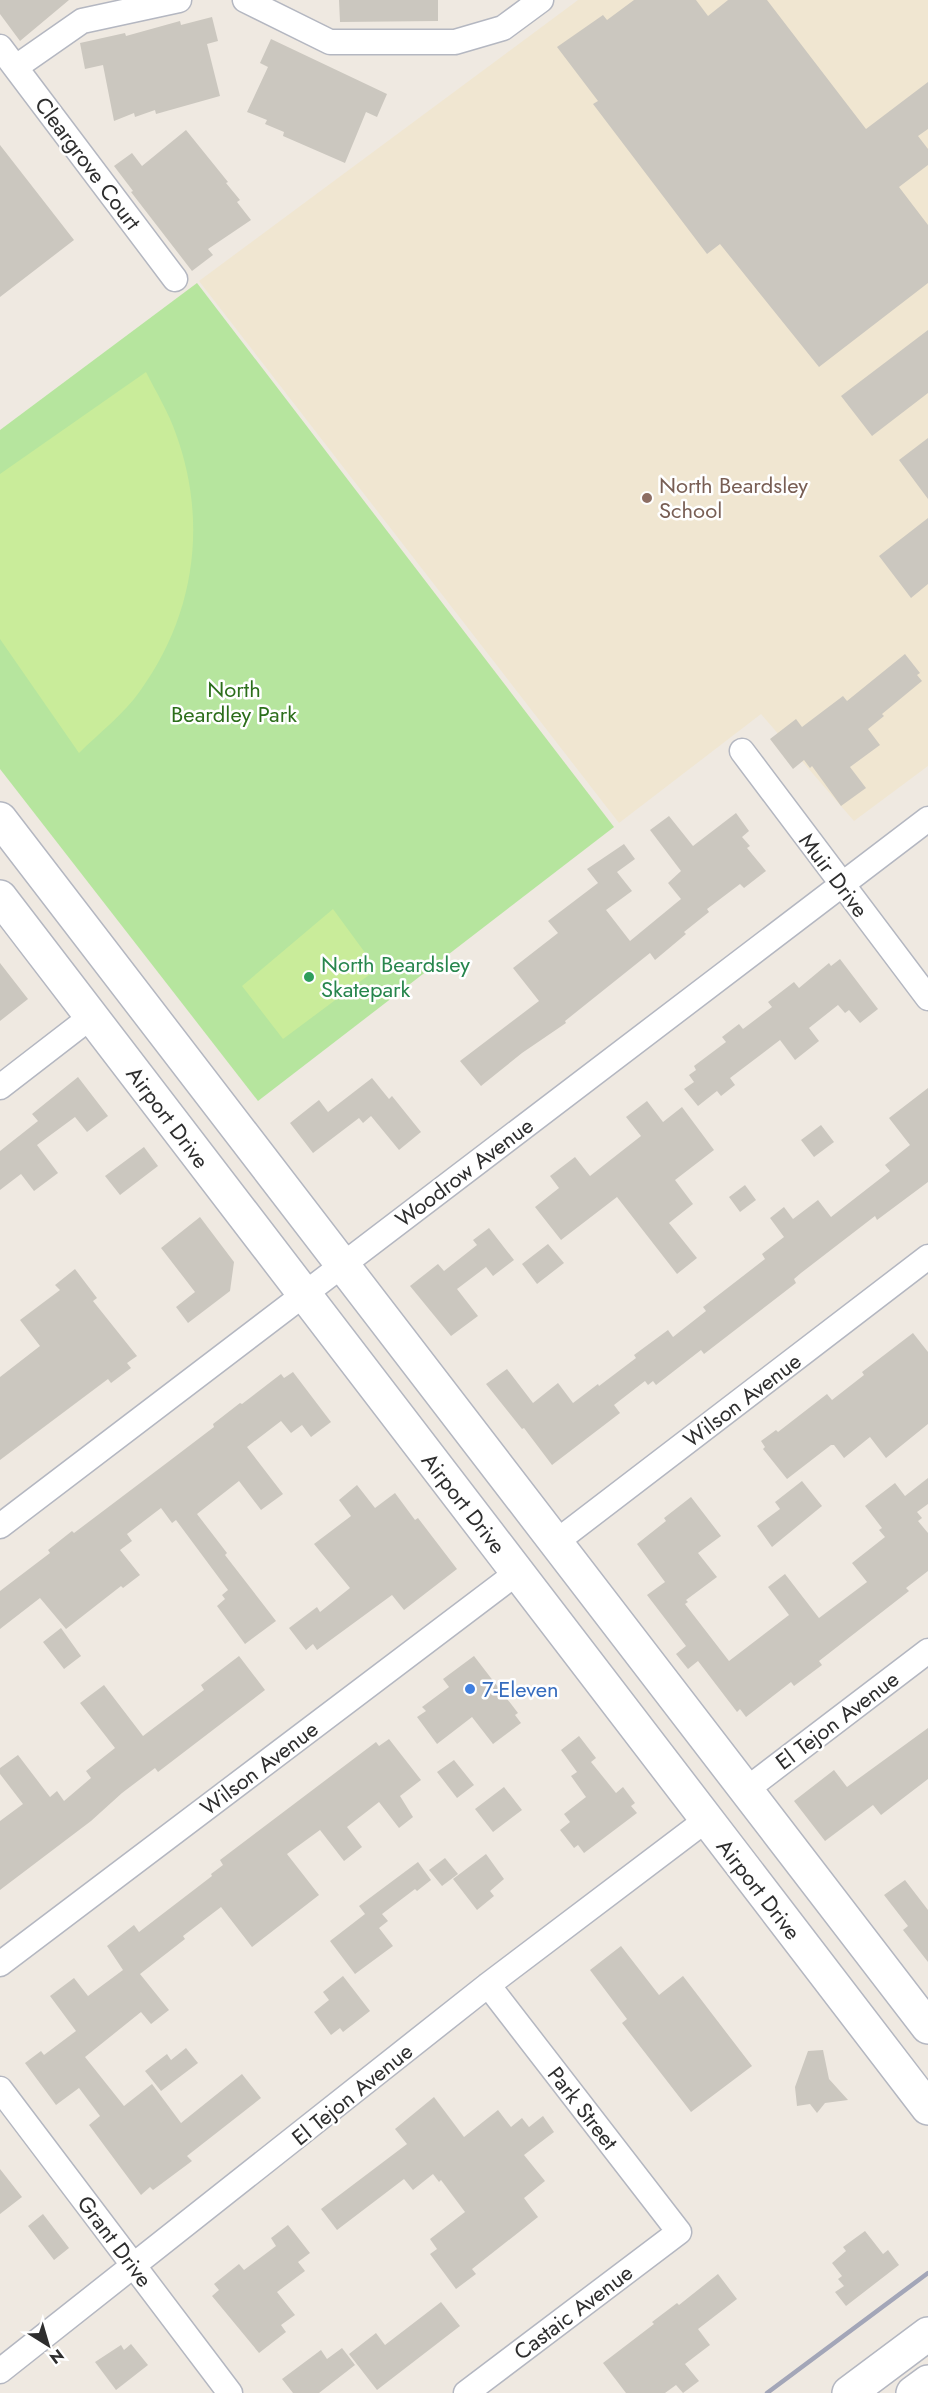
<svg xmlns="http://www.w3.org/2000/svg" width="928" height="2393" viewBox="0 0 928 2393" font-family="Jost,sans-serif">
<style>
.education{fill:#f0e6d1}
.green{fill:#b6e59e}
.pitch{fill:#c9ec9a}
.building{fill:#cbc7bf}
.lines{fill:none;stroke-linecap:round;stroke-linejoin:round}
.street-casing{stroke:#b4b7c1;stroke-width:27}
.secondary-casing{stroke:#b4b7c1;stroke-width:36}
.street{stroke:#fff;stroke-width:24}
.secondary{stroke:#fff;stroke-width:33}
.rail{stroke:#a3a6b8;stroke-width:4.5}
.education-dot{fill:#8d6e63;stroke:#fff;stroke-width:2}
.leisure-dot{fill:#2e9e5b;stroke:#fff;stroke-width:2}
.shop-dot{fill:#3f7fe0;stroke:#fff;stroke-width:2}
.labels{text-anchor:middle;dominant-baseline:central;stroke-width:5;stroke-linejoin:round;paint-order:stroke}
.street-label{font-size:22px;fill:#2e2e2e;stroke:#fff}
.education-label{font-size:22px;fill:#785e54;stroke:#fff;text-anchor:start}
.park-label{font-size:22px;fill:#2c6e1b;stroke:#fff}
.leisure-label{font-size:22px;fill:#27864d;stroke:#fff;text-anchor:start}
.shop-label{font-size:22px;fill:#366cbe;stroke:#fff;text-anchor:start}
</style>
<rect width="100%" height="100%" fill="#efe9e1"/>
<path class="education" d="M 578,0 L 928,0 L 928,766 L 854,821 L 761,714 L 619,823 L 199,281 Z"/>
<path class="green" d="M 197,283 L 614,827 L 258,1101 L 0,769 L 0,430 Z"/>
<path class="pitch" d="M 146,372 C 156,392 169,413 176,434 C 208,522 195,615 140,691 C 125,713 98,734 79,753 L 0,639 L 0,474 Z
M 333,909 L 377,969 L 283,1039 L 242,986 Z"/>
<path class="building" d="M 0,0 L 69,0 L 20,41 L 0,14 Z
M 339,0 L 438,0 L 438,21 L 340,22 Z
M 634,0 L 696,0 L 708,16 L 728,0 L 767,0 L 866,129 L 928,82 L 928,129 L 918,136 L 928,149 L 928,165 L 899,187 L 928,225 L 928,283 L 819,367 L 720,244 L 707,254 L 593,104 L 598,101 L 557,47 L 603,15 L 607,20 Z
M 212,17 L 218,41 L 207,44 L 220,96 L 156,114 L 155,110 L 135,117 L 134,113 L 114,121 L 103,65 L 85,69 L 80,43 L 125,33 L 126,36 L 180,21 L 181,25 Z
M 271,39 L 387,94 L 377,117 L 366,112 L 345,163 L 283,136 L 284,132 L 265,124 L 267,120 L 247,112 L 268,67 L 260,63 Z
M 186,130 L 228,182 L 226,183 L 240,200 L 237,202 L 251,220 L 208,249 L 213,255 L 192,271 L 131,192 L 133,191 L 114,166 L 132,153 L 142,166 Z
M 0,145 L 74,240 L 0,297 Z
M 928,330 L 928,393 L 872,436 L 841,396 Z
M 928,438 L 928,499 L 899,460 Z
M 928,518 L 928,584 L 911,598 L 879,556 Z
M 905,654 L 920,673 L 917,675 L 922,681 L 882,714 L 884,716 L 868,729 L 880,745 L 850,767 L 866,788 L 841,806 L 812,766 L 810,768 L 804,760 L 793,769 L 770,739 L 796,719 L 802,727 L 843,696 L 847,701 Z
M 736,813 L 749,831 L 742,837 L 750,846 L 747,848 L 766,871 L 744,888 L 740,884 L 707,909 L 709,912 L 684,932 L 686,934 L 655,960 L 650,953 L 565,1021 L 566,1023 L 522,1053 L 481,1086 L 460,1061 L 539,1001 L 513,968 L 558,933 L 548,921 L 598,883 L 587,869 L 624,844 L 635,859 L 617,872 L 632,891 L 606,910 L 630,941 L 681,899 L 668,883 L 681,871 L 650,830 L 669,816 L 693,846 Z
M 840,959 L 878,1009 L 860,1023 L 849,1010 L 845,1013 L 838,1005 L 809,1028 L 819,1041 L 795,1060 L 780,1040 L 730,1078 L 735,1085 L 721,1096 L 717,1091 L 698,1106 L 684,1089 L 694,1082 L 689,1075 L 696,1070 L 694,1066 L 726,1042 L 722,1037 L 739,1024 L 743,1029 L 772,1007 L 768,1002 L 794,982 L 799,988 L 829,963 L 831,966 Z
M 0,963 L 28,999 L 0,1021 Z
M 78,1077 L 108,1116 L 87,1132 L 75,1117 L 37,1145 L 58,1173 L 34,1191 L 21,1174 L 0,1190 L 0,1151 L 38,1121 L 32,1114 Z
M 372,1078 L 389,1099 L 392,1096 L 421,1132 L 399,1150 L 371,1116 L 363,1123 L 359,1118 L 313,1153 L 290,1123 L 319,1100 L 328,1112 Z
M 928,1088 L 928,1182 L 877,1220 L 875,1216 L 801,1273 L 794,1279 L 796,1283 L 704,1354 L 701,1350 L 656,1385 L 653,1381 L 648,1385 L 645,1381 L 614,1405 L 620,1413 L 552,1465 L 524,1428 L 522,1429 L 486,1384 L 507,1369 L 533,1403 L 558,1383 L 573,1403 L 598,1384 L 599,1386 L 636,1358 L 634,1355 L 668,1330 L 673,1337 L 706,1311 L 703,1307 L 765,1259 L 762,1254 L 784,1237 L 770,1218 L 784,1207 L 793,1219 L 818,1200 L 831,1217 L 890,1171 L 885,1165 L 910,1145 L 889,1118 Z
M 647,1101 L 663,1122 L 682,1107 L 714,1150 L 675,1180 L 693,1204 L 669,1223 L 697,1258 L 677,1274 L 617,1197 L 561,1240 L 535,1207 L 559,1188 L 550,1176 L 575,1157 L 590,1176 L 641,1136 L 626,1117 Z
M 821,1125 L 834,1142 L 814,1157 L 801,1140 Z
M 144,1147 L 158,1166 L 120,1195 L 105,1176 Z
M 745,1185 L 756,1200 L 740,1212 L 729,1197 Z
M 200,1217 L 234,1262 L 230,1291 L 188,1323 L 176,1307 L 195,1292 L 161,1248 Z
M 489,1228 L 514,1260 L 493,1276 L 486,1267 L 457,1289 L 478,1316 L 451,1336 L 410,1286 L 438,1264 L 444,1271 L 477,1245 L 473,1240 Z
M 548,1244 L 564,1263 L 537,1284 L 522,1264 Z
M 75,1269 L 97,1298 L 93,1301 L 137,1356 L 127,1363 L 131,1368 L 111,1383 L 108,1379 L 0,1460 L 0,1377 L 40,1346 L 20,1320 L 60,1290 L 55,1285 Z
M 913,1333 L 928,1352 L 928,1424 L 886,1458 L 870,1437 L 844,1458 L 834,1445 L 831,1445 L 787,1479 L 763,1449 L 765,1447 L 761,1441 L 776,1430 L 778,1432 L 827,1394 L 832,1400 L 864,1375 L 862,1372 Z
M 293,1372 L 331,1422 L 311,1437 L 302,1425 L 291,1433 L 281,1421 L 247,1447 L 283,1494 L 261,1510 L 239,1481 L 197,1514 L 227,1553 L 225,1555 L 276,1621 L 245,1644 L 217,1606 L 225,1599 L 222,1595 L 228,1590 L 176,1520 L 172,1523 L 161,1508 L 127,1534 L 132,1541 L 120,1550 L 140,1575 L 123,1588 L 121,1586 L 66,1629 L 40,1598 L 0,1629 L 0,1591 L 50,1553 L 48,1550 L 72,1531 L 74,1533 L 168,1462 L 214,1427 L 213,1424 L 240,1403 L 242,1404 L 281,1374 L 284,1378 Z
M 928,1478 L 928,1504 L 917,1512 L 922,1518 L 918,1521 L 928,1533 L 928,1571 L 906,1588 L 909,1591 L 819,1661 L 822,1665 L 794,1686 L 791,1682 L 746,1717 L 740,1709 L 737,1712 L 698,1661 L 688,1669 L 676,1654 L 686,1646 L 647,1595 L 665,1582 L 637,1544 L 666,1521 L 664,1518 L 691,1497 L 721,1536 L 698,1553 L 717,1577 L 686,1600 L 688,1602 L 685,1604 L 729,1661 L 789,1615 L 768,1587 L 785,1574 L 819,1618 L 867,1582 L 852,1563 L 885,1537 L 879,1530 L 882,1528 L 865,1506 L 895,1483 L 905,1496 Z
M 802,1481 L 822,1506 L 772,1547 L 757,1526 L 780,1509 L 775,1502 Z
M 357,1485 L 375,1508 L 395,1493 L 415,1520 L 418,1518 L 457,1569 L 404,1610 L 392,1595 L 317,1650 L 313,1644 L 306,1650 L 289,1628 L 317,1607 L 320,1612 L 350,1588 L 314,1544 L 351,1516 L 339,1500 Z
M 61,1628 L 81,1656 L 64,1669 L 43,1642 Z
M 239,1656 L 265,1690 L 158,1772 L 155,1768 L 122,1793 L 91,1821 L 0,1890 L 0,1821 L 23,1804 L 0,1774 L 0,1768 L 18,1755 L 50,1797 L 57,1791 L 64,1801 L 91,1778 L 86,1771 L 115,1748 L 80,1703 L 104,1685 L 143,1736 L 204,1690 L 201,1685 Z
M 474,1656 L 518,1713 L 515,1715 L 521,1723 L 493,1744 L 472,1717 L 437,1744 L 417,1717 L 426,1711 L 422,1707 L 449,1687 L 443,1679 Z
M 928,1728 L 928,1779 L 881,1815 L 873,1805 L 825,1841 L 794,1801 L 834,1770 L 847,1787 Z
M 579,1736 L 596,1758 L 591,1762 L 616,1793 L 623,1787 L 635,1803 L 631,1806 L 637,1813 L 584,1853 L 578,1845 L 574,1848 L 560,1830 L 570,1822 L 564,1814 L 586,1797 L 571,1776 L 577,1772 L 561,1750 Z
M 389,1739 L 421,1780 L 400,1796 L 413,1817 L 399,1828 L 379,1802 L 347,1827 L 362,1847 L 344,1861 L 320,1830 L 287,1854 L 319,1895 L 252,1947 L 221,1907 L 183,1936 L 185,1939 L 140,1974 L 169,2010 L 151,2024 L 141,2012 L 85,2057 L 124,2106 L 152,2084 L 181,2123 L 242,2074 L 261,2098 L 187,2156 L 192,2161 L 153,2190 L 150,2187 L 141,2195 L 89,2125 L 100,2116 L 79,2088 L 56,2105 L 25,2063 L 41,2051 L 44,2055 L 76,2031 L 50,1996 L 74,1978 L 88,1996 L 123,1970 L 107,1946 L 134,1925 L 139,1932 L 212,1876 L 211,1874 L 223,1865 L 220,1860 L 376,1742 L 379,1746 Z
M 454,1760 L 474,1785 L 457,1798 L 437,1772 Z
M 504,1787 L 522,1810 L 493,1832 L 475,1809 Z
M 486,1854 L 504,1879 L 490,1891 L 494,1896 L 477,1910 L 453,1879 Z
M 445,1858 L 458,1874 L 442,1886 L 429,1870 Z
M 418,1862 L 431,1880 L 417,1891 L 415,1889 L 382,1914 L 388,1921 L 379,1928 L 393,1946 L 355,1974 L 330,1941 L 365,1914 L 359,1906 Z
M 905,1880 L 928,1910 L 928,1962 L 903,1930 L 908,1926 L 884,1895 Z
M 621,1946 L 659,1995 L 683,1976 L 752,2066 L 691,2112 L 622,2023 L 627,2019 L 590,1970 Z
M 343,1976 L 370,2011 L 343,2032 L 340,2028 L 331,2035 L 314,2012 L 329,2000 L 323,1992 Z
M 186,2048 L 198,2063 L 161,2091 L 145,2071 L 167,2054 L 171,2060 Z
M 823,2050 L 829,2079 L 848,2100 L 825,2103 L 817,2113 L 810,2104 L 797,2106 L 795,2087 L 808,2051 Z
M 434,2097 L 464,2137 L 498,2110 L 511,2127 L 522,2118 L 529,2127 L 543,2116 L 554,2132 L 524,2155 L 545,2181 L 524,2198 L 538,2217 L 472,2269 L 476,2274 L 456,2289 L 430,2254 L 437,2249 L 430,2239 L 465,2212 L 441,2180 L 439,2182 L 433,2174 L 413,2190 L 404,2179 L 337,2230 L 321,2209 L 407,2144 L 395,2129 Z
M 0,2169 L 22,2197 L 0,2214 Z
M 43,2214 L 69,2248 L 54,2260 L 28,2226 Z
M 288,2225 L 310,2253 L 298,2262 L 305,2271 L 277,2292 L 295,2315 L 281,2325 L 286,2332 L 259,2353 L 212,2296 L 219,2290 L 214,2284 L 239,2264 L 244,2270 L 276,2246 L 271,2238 Z
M 865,2231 L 883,2254 L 888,2250 L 899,2265 L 846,2306 L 835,2292 L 844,2286 L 838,2279 L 842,2276 L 832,2263 L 846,2251 L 843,2247 Z
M 718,2274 L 737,2299 L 698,2329 L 710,2345 L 685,2364 L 699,2381 L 683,2393 L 676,2385 L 665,2393 L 626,2393 L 603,2363 L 654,2324 L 652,2322 L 677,2303 L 679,2305 Z
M 441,2302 L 460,2326 L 377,2390 L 349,2354 L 376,2333 L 385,2345 Z
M 131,2344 L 148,2365 L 116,2390 L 95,2362 L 121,2345 L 124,2350 Z
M 342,2348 L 355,2365 L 319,2393 L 293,2393 L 282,2379 L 321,2350 L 327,2359 Z"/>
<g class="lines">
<g class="street-casing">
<path id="street" d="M 245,0 L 330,42 L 455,42 L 503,28 L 541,0
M 0,47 L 175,279
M 16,67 L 82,21 L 179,0
M 742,751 L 928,998
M 0,1087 L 92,1016
M 0,1526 L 928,819
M 556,1542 L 928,1257
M 747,1789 L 928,1651
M 0,1964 L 518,1572
M 0,2089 L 230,2393
M 0,2371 L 488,1985 L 706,1820
M 466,2393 L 679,2232 L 488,1985"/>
</g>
<g class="secondary-casing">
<path id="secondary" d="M 0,819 L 928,2027
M 0,897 L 928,2108
M 849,2393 L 928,2334
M 913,2393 L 928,2382"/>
</g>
<use href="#street" class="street"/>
<use href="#secondary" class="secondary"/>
<path class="rail" d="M 767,2393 L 928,2273"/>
</g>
<circle class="education-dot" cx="647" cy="498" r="6"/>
<circle class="leisure-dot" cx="309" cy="977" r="6"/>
<circle class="shop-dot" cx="470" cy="1689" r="6"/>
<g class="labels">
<g class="street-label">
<text transform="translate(88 163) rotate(53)">Cleargrove Court</text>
<text transform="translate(834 875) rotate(53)">Muir Drive</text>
<text transform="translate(168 1117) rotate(53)">Airport Drive</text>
<text transform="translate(464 1172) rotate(-37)">Woodrow Avenue</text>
<text transform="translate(742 1400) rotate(-37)">Wilson Avenue</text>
<text transform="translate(464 1503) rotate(52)">Airport Drive</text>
<text transform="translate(837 1720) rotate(-37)">El Tejon Avenue</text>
<text transform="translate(259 1768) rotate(-37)">Wilson Avenue</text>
<text transform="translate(759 1889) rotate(52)">Airport Drive</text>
<text transform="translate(352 2094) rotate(-39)">El Tejon Avenue</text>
<text transform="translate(583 2108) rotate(52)">Park Street</text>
<text transform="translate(115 2241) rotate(53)">Grant Drive</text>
<text transform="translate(573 2312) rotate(-37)">Castaic Avenue</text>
</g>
<g class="education-label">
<text x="659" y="485">North Beardsley<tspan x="659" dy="25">School</tspan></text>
</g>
<g class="park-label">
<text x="234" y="689">North<tspan x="234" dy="25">Beardley Park</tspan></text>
</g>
<g class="leisure-label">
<text x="321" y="964">North Beardsley<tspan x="321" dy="25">Skatepark</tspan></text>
</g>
<g class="shop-label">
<text x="482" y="1689">7-Eleven</text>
</g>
</g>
<g transform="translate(48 2345) rotate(143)" stroke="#ffffff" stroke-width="4.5" paint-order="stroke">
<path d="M0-4.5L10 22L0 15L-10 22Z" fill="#2e2e2e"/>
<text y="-9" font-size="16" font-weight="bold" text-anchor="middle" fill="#2e2e2e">N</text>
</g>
</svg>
